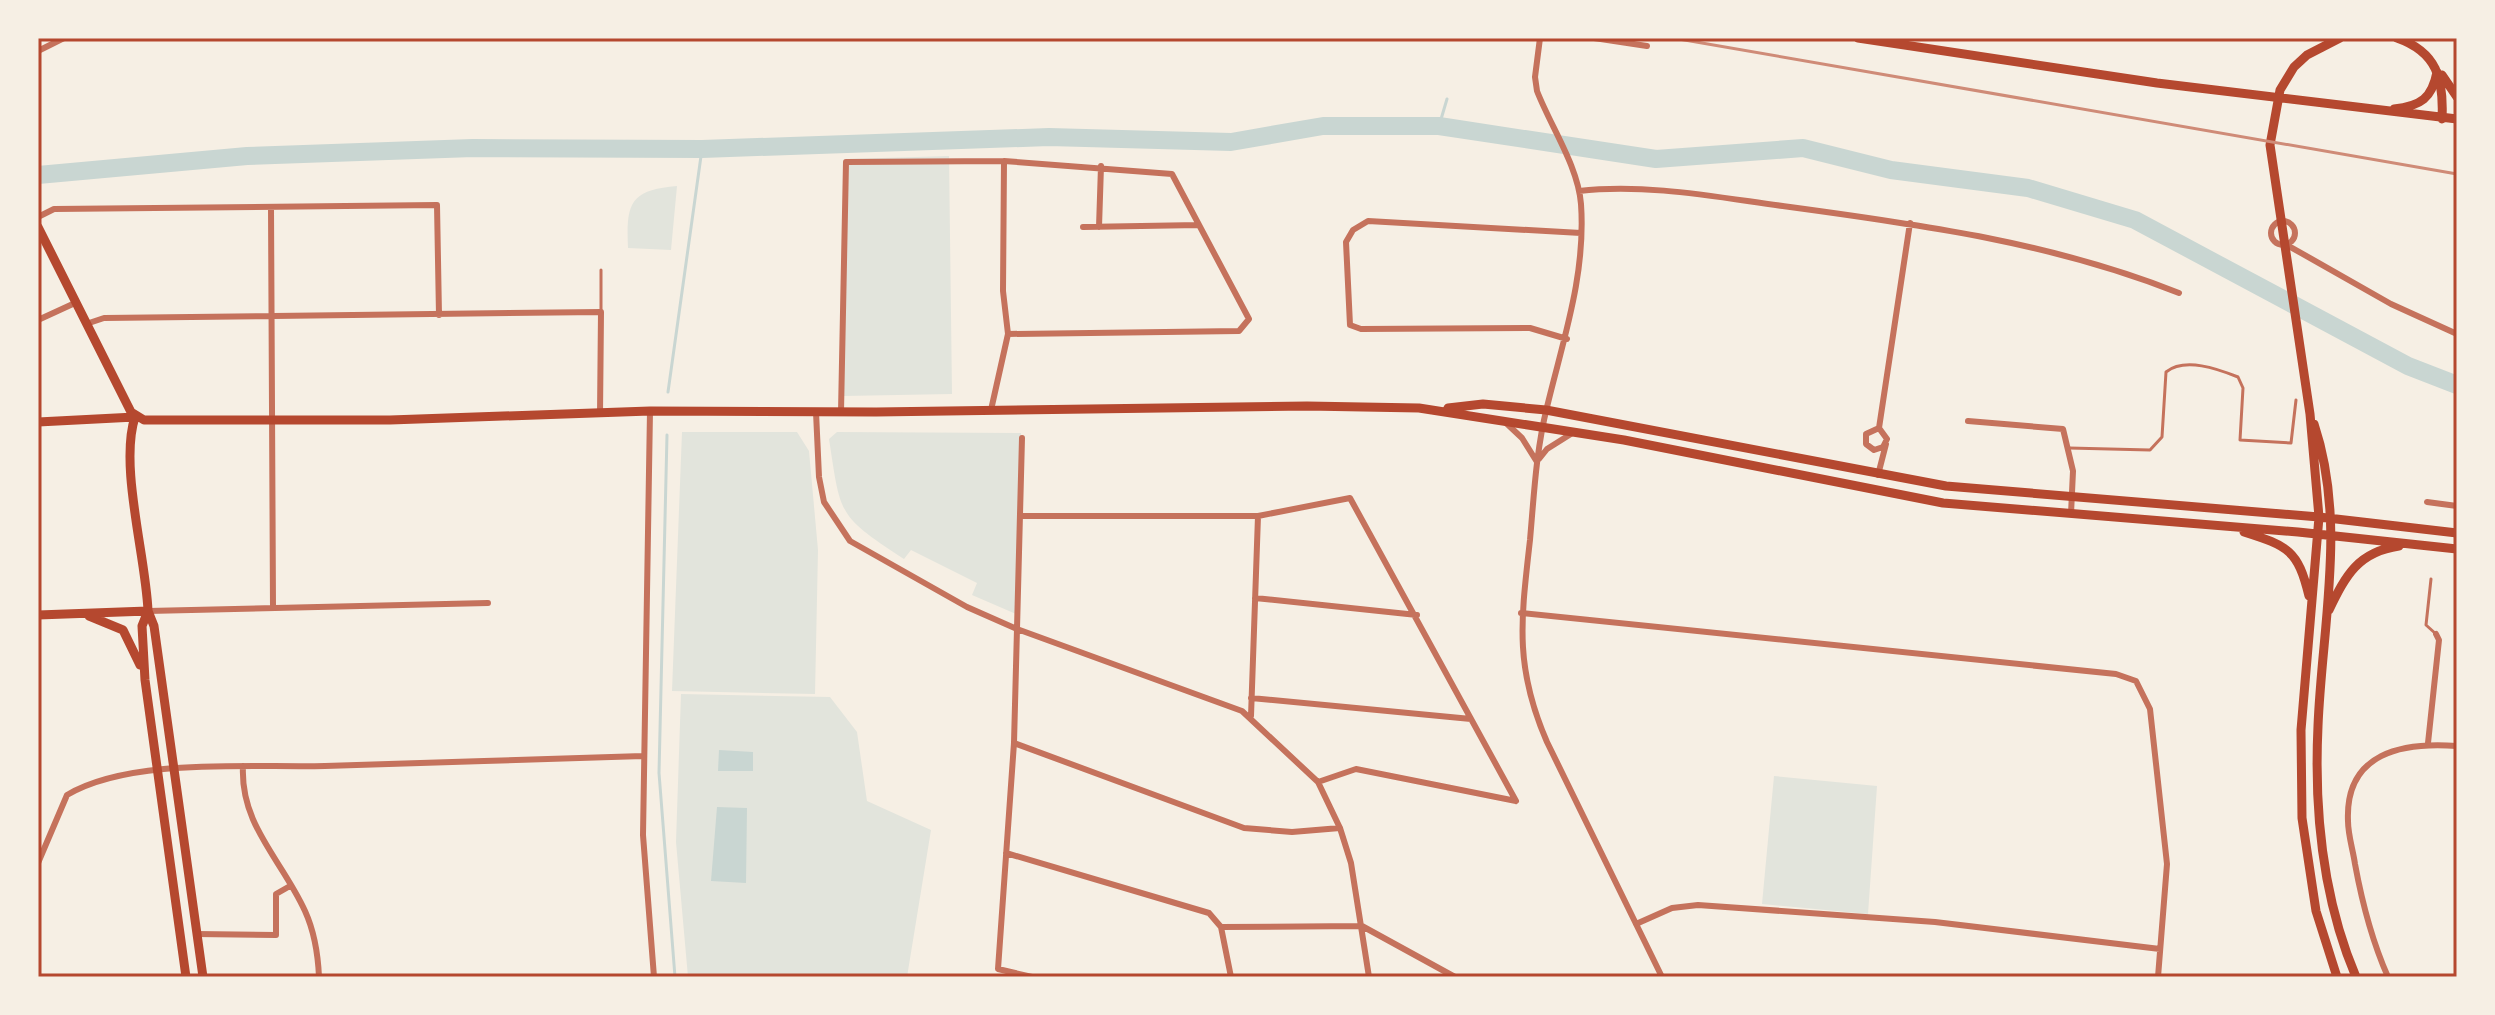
<svg xmlns="http://www.w3.org/2000/svg" width="2495" height="1015" viewBox="0 0 2495 1015" font-family="'Space Grotesk',sans-serif">
<style>
.green{fill:#e2e4dc}
.water{fill:#c9d6d2}
.lines{fill:none;stroke-linecap:round;stroke-linejoin:round}
.stream{stroke:#c9d6d2;stroke-width:3}
.river{stroke:#c9d6d2;stroke-width:18}
.service{stroke:#c5725c;stroke-width:3}
.minor{stroke:#c5725c;stroke-width:6}
.secondary{stroke:#b5482f;stroke-width:9}
.rail{stroke:#cf8b77;stroke-width:3}
.neatline{fill:none;stroke:#b5482f;stroke-width:3}
</style>
<rect width="100%" height="100%" fill="#f6efe4"/>
<path class="green" d="M 949,156 L 952,394 L 843,396 L 848,159 Z
M 677,186 L 671,250 L 628,248 C 626,203 630,190 677,186 Z
M 682,432 L 797,432 L 809,451 L 818,550 L 815,694 L 672,691 Z
M 837,432 L 1021,433 L 1016,614 L 972,595 L 977,583 L 911,550 L 904,559 C 837,515 841,516 829,439 Z
M 681,694 L 830,697 L 857,732 L 867,801 L 931,830 L 907,977 L 688,977 L 676,842 Z
M 1774,776 L 1877,786 L 1868,914 L 1762,904 Z"/>
<path class="water" d="M 719,750 L 753,752 L 753,771 L 718,771 Z
M 717,807 L 747,808 L 746,883 L 711,881 Z"/>
<g class="lines">
<path class="stream" d="M 1439,126 L 1447,99
M 668,392 L 702,149
M 667,435 L 659,773 L 675,977"/>
<path class="river" d="M 38,175 L 247,156 L 473,148 L 702,149 L 1049,137 L 1231,142 L 1323,126 L 1439,126 L 1656,159 L 1803,148 L 1891,170 L 2028,188 L 2135,220 L 2408,366 L 2457,385"/>
<path class="service" d="M 601,270 L 601,312
M 2069,448 L 2150,450 L 2162,437 L 2166,372 C 2185,357 2218,369 2238,377 L 2243,388 L 2240,440 L 2291,443 L 2296,400
M 2431,579 L 2426,625 L 2436,634"/>
<path class="minor" d="M 1540,38 L 1535,77 L 1537,91 C 1551,127 1578,166 1581,204 C 1586,275 1563,340 1547,407 C 1536,451 1534,495 1530,540 C 1521,620 1514,666 1547,742 L 1662,977
M 1594,38 L 1647,46
M 38,51 L 64,38
M 1579,191 C 1648,183 1721,198 1790,207 C 1923,225 2054,243 2179,293
M 271,207 L 273,607
M 38,217 L 54,209 L 437,205 L 439,315
M2271 233a12 12 0 1 1 24 0a12 12 0 1 1-24 0Z
M 1083,227 L 1199,225
M 1099,227 L 1101,166
M 2287,245 L 2391,304 L 2457,334
M 38,320 L 75,303
M 86,324 L 104,318 L 601,312 L 600,414
M 1567,339 L 1530,328 L 1361,329 L 1350,325 L 1346,242 L 1353,230 L 1368,221 L 1581,233
M 991,410 L 1008,334 L 1003,291 L 1004,161
M 650,411 L 643,835 L 654,977
M 816,412 L 819,477 L 824,502 L 850,541 L 967,607 L 1017,629 L 1242,711 L 1318,782 L 1340,828 L 1351,863 L 1369,977
M 841,412 L 846,162 L 1004,161 L 1172,174 L 1249,319 L 1239,331 L 1008,334
M 1968,421 L 2063,429 L 2073,471 L 2071,514
M 1505,422 L 1522,438 L 1537,462
M 1879,428 L 1866,434 L 1866,444 L 1874,450 L 1883,447 L 1887,439 L 1879,428 L 1910,223
M 1022,438 L 1014,743 L 998,969 L 1032,977
M 1539,459 L 1547,449 L 1574,432
M 1878,475 L 1886,444
M 2427,502 L 2457,506
M 1020,516 L 1258,516 L 1350,498 L 1516,801
M 1255,598 L 1417,615
M 148,611 L 488,603
M 1521,613 L 2116,674 L 2136,681 L 2150,709 L 2167,864 L 2158,977
M 1251,698 L 1471,719
M 1251,716 L 1258,516
M 1014,743 L 1244,828 L 1292,832 L 1340,828
M 2428,743 L 2439,640 L 2436,634
M 243,766 C 240,825 282,860 305,911 C 315,933 318,954 319,977
M 1318,782 L 1356,769 L 1516,801
M 1006,853 L 1209,913 L 1221,927 L 1231,977
M 38,863 L 67,795 C 131,757 252,768 325,766 C 431,763 537,759 643,756
M 1636,924 L 1672,908 L 1698,905 L 1935,922 L 2160,949
M 1221,927 L 1362,926 L 1455,977
M 196,934 L 276,935 L 276,894 L 290,886
M 2388,977 C 2372,941 2362,902 2355,864 C 2353,850 2348,835 2348,821 C 2345,752 2403,742 2457,746"/>
<path class="secondary" d="M 1858,38 L 2157,83 L 2457,119
M 2397,38 C 2437,52 2444,79 2442,119
M 2442,75 L 2457,97
M 2394,109 C 2421,106 2432,98 2437,72
M 38,227 L 131,412 L 144,420 L 390,420 L 650,411 L 876,412 L 1307,406 L 1419,408 L 1624,440 L 1943,503 L 2298,532 L 2457,549
M 1448,408 L 1483,404 L 1546,410 L 1946,486 L 2319,517 L 2457,533
M 135,417 C 119,466 146,557 148,611 L 154,626 L 203,977
M 38,422 L 135,417
M 2314,424 C 2347,523 2322,625 2318,726 C 2314,810 2323,899 2356,977
M 2244,532 C 2288,546 2298,550 2309,596
M 2329,610 C 2346,575 2358,552 2399,546
M 148,611 L 142,626 L 145,680 L 186,977
M 38,615 L 148,611
M 89,616 L 123,630 L 140,665
M 2337,977 L 2316,911 L 2302,818 L 2301,730 L 2319,517 L 2310,414 L 2270,145 L 2280,90 L 2294,67 L 2307,55 L 2340,38"/>
<path class="rail" d="M 1673,38 L 2457,174"/>
</g>
<rect width="2495" height="1015" fill="none" stroke="#f6efe4" stroke-width="80"/>
<rect x="40" y="40" width="2415" height="935" class="neatline"/>
</svg>
